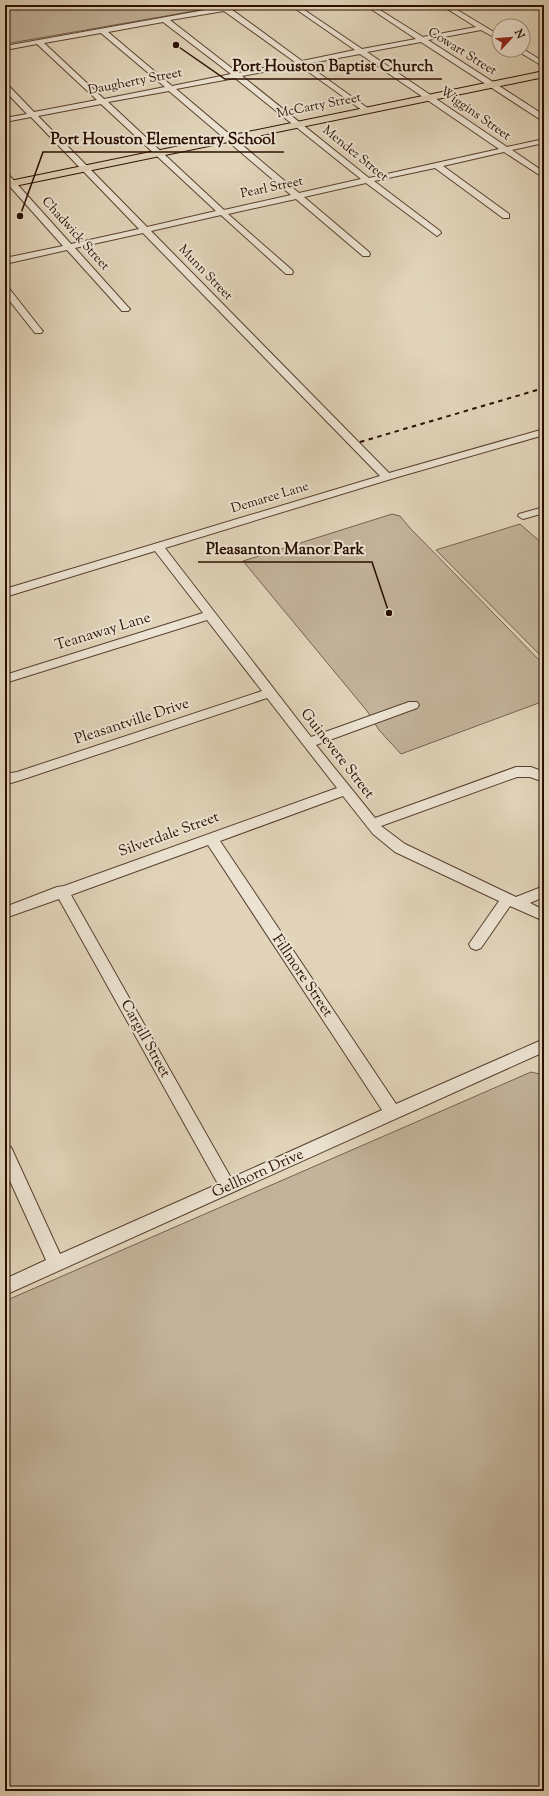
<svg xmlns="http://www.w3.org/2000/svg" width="549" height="1796" viewBox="0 0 549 1796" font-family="'Sorts Mill Goudy',serif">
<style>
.green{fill:#c2b39a;stroke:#76614d}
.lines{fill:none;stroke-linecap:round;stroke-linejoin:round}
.minor-casing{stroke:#58402e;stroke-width:2}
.major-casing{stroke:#2a0f00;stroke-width:2}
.minor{fill:#ece3d2;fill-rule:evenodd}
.major{fill:#e1d4b9;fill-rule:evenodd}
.rail{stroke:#2a0f00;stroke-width:2;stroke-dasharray:4.5 4.5;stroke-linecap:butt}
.labels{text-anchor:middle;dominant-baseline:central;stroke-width:4;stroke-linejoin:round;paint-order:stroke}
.far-street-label{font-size:13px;fill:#2a0f00;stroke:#ece3d2}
.street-label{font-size:15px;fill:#2a0f00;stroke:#ece3d2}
.leader{fill:none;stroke:#2a0f00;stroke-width:1.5}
.callout-dot{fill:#2a0f00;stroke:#ece3d2;stroke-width:1.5}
.callout-label{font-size:16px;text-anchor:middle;font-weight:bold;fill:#2a0f00;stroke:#ece3d2;stroke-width:4;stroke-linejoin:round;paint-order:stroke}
</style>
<rect width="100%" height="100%" fill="#e1d4b9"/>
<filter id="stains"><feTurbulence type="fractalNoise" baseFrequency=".005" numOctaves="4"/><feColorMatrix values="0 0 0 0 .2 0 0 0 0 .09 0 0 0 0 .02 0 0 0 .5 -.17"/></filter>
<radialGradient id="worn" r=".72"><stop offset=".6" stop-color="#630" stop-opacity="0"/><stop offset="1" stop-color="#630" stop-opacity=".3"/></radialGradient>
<path class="green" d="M 5,5 L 229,5 L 5,44 Z
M 392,514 L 400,516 L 410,528 L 544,665 L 544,701 L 401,754 L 379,730 L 367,711 L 243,561 Z
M 520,524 L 544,545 L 544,659 L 436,550 Z
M 531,1072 L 544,1075 L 544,1791 L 5,1791 L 5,1301 Z"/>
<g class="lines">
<g class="minor-casing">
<path id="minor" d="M 233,5 L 247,5 L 231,9 L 302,61 L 355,50 L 290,5 L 297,5 L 362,49 L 416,39 L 365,5 L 372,5 L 423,37 L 476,27 L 441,5 L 449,5 L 499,35 L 499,40 L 481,30 L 428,40 L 544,115 L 544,120 L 541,120 L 421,42 L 367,52 L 507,147 L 544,139 L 544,143 L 512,150 L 544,172 L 544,178 L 504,152 L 443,166 L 509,214 L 509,218 L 503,218 L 435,168 L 374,181 L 440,231 L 441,233 L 437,236 L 366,183 L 304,197 L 369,252 L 370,254 L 369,256 L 363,256 L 296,199 L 228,214 L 292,270 L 293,272 L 292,274 L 286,274 L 221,215 L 151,231 L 389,473 L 544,429 L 544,435 L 391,479 L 165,548 L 311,737 L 409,702 L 417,702 L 419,705 L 417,708 L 316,745 L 375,818 L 516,767 L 531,767 L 544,772 L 544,782 L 530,777 L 517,777 L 381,826 L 405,844 L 516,897 L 544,886 L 544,897 L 530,903 L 544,910 L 544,921 L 510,906 L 481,948 L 476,950 L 471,948 L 469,944 L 499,901 L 395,852 L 373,834 L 343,796 L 220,841 L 396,1104 L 544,1039 L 544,1052 L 5,1295 L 5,1279 L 46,1260 L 5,1170 L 5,1145 L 11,1147 L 60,1254 L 218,1184 L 59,899 L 5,918 L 5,907 L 57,887 L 64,886 L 337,788 L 267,698 L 24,779 L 11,783 L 5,781 L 5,771 L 11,773 L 17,772 L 262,691 L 207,620 L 5,683 L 5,675 L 203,613 L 155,551 L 5,597 L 5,589 L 380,476 L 143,233 L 75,248 L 128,307 L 130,309 L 128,311 L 122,311 L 67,250 L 5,264 L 5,258 L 63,246 L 5,181 L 5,174 L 8,174 L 71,244 L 139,229 L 31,117 L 5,122 L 5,118 L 27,114 L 5,91 L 5,85 L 8,85 L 34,112 L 97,100 L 37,44 L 5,50 L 5,46 ZM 224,11 L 295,62 L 238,73 L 170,20 ZM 163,22 L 231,74 L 172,86 L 108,32 ZM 101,33 L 165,87 L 104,99 L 44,43 ZM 360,54 L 499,149 L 369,178 L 242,76 L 299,65 L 366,113 L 369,113 L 369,109 L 306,64 ZM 235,78 L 361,179 L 299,193 L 176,89 ZM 169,91 L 291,195 L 224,210 L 108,102 ZM 101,104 L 216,211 L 147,227 L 38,116 ZM 208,845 L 382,1110 L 231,1178 L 71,895 Z
M 523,49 L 544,62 L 544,67 L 516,50 Z
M 5,286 L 8,287 L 41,329 L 43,331 L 41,333 L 35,333 L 5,295 Z
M 544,507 L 544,513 L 523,519 L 518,516 L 519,514 Z"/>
</g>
<g class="major-casing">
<path id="major" d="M 544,71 L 544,77 L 5,188 L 5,182 Z"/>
</g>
<use href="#minor" class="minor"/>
<use href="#major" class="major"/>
<path class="rail" d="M 360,442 L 544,388"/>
</g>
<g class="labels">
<g class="far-street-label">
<text transform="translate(462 52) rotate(32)">Cowart Street</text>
<text transform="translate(135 82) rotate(-11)">Daugherty Street</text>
<text transform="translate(319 106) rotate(-11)">McCarty Street</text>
<text transform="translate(475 114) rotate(35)">Wiggins Street</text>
<text transform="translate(355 154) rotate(39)">Mendez Street</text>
<text transform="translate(272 188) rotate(-12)">Pearl Street</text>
<text transform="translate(75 234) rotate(48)">Chadwick Street</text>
<text transform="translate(205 273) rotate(46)">Munn Street</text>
<text transform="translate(270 498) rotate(-17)">Demaree Lane</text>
</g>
<g class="street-label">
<text transform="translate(103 632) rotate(-17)">Teanaway Lane</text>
<text transform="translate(132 722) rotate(-18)">Pleasantville Drive</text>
<text transform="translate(337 754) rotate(52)">Guinevere Street</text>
<text transform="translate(169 835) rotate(-20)">Silverdale Street</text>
<text transform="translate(302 976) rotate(56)">Fillmore Street</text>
<text transform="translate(145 1039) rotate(61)">Cargill Street</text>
<text transform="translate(258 1174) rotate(-24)">Gellhorn Drive</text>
</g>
</g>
<path class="leader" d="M176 45L225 79H442M20 216L43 152H284M389 613L372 562H198"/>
<g class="callout-dot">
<circle cx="176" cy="45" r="4"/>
<circle cx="20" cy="216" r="4"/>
<circle cx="389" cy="613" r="4"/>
</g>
<g class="callout-label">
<text x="333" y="71">Port Houston Baptist Church</text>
<text x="163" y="144">Port Houston Elementary School</text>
<text x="285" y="554">Pleasanton Manor Park</text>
</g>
<rect width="549" height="1796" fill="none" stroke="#e1d4b9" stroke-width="20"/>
<rect x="6" y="6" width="537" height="1784" fill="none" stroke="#2a0f00" stroke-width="2"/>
<rect x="10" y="10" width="529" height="1776" fill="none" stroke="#2a0f00"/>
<g transform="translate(511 38) rotate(64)"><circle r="19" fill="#ece3d2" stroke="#9e8e7e"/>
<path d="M0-3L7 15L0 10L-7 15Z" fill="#8f2418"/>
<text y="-6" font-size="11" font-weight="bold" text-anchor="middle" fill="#2a0f00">N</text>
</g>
<rect width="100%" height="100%" filter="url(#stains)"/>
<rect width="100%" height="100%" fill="url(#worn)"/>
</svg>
